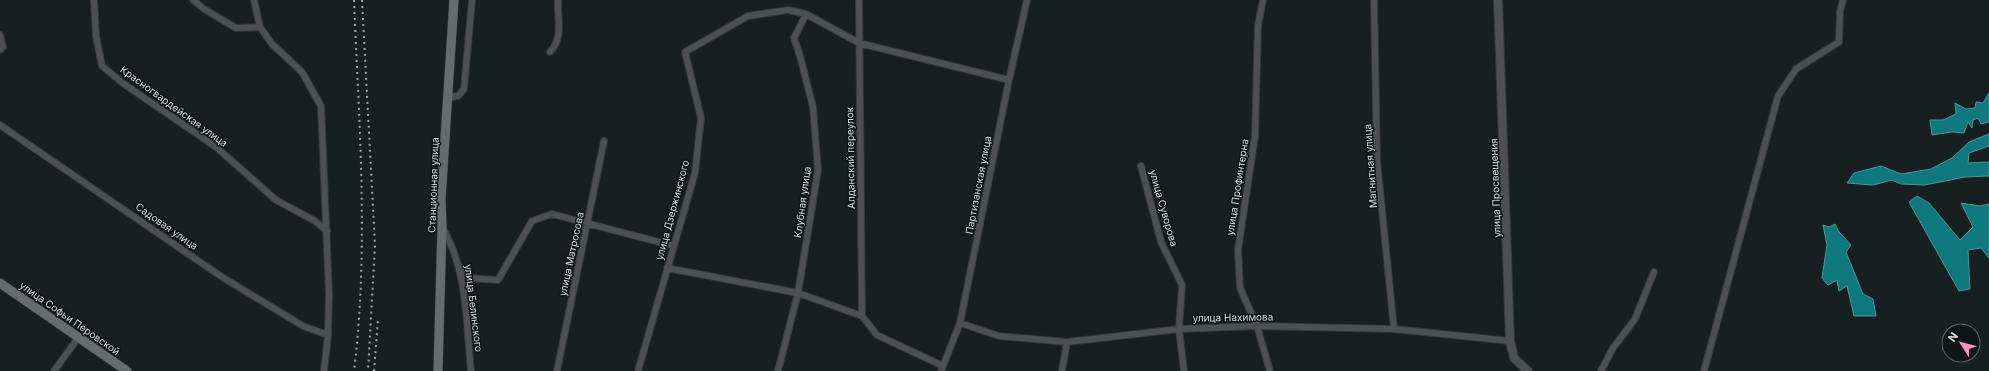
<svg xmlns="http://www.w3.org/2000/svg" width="1989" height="371" viewBox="0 0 1989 371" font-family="Inter,sans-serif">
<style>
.water{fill:#0f787e;stroke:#4b969a}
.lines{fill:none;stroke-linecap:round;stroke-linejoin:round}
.minor-casing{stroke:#32393a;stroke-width:8}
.tertiary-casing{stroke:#32393a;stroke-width:10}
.secondary-casing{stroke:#32393a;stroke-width:10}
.minor{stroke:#4c5050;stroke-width:6}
.tertiary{stroke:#4c5050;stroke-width:8}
.secondary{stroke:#656c6d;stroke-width:9}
.rail{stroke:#9fa5a6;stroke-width:2;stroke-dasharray:2 4;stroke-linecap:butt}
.labels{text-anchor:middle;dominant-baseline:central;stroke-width:3;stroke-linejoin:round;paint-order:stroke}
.street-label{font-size:10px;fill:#d6dbdc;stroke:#0e1617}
</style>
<rect width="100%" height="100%" fill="#171f20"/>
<path class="water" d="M 1989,93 L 1989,122 L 1981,124 L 1978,118 L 1973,120 L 1972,128 L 1968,122 L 1964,133 L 1952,132 L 1932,135 L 1930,120 L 1943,120 L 1956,114 L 1955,103 L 1966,109 L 1975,108 L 1976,102 L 1983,103 Z
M 1989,134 L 1989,146 L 1969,153 L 1968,163 L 1989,162 L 1989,176 L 1965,177 L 1925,185 L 1901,184 L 1892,180 L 1873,185 L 1847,183 L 1854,173 L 1881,166 L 1901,174 L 1931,169 L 1952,158 L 1969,142 Z
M 1917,196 L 1929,203 L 1960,240 L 1973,227 L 1961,203 L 1980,206 L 1989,204 L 1989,258 L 1981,248 L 1968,250 L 1970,289 L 1959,291 L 1909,202 Z
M 1835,224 L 1839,232 L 1851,245 L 1846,252 L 1863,294 L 1873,299 L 1876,316 L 1854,316 L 1847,286 L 1839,291 L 1837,280 L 1828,285 L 1822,278 L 1827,245 L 1823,225 L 1829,227 Z"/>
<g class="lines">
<g class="minor-casing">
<path id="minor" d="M 94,0 L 96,36 L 102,66 L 124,84 L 216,147 L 276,200 L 315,221 L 327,231
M 193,0 L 204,9 L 236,28 L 260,27
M 254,0 L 260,27 L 272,44 L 302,72 L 321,106 L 329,294 L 328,335 L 324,371
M 859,0 L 862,316
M 1263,0 L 1258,25 L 1255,136 L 1238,250 L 1240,288 L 1257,326 L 1270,371
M 1374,0 L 1377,160 L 1394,329
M 0,35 L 3,47 L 0,50
M 550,52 C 564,38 557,18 558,0
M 447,98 L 458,96 L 464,89 L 472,0
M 0,125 L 222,277 L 303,326 L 328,335
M 1141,166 L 1161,242 L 1182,285 L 1179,329 L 1184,371
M 442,227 C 468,270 466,323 471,371
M 460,267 L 468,278 L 498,280 L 532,221 L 552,214 L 674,246
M 667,268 L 798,293 L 862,316 L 877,335 L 943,366
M 960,323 L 999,336 L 1067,342 L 1179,329 L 1257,326 L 1394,329 L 1510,341
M 54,371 L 78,338
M 557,371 L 604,141
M 638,371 L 695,173 L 701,118 L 685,52 L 748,16 L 788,10 L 806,14 L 859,43 L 1009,80
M 778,371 L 798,293 L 818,170 L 813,107 L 800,56 L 794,38 L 806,14
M 941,371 L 960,323 L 1009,80 L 1027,0
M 1062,371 L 1067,342
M 1601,371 L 1613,348 L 1635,319 L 1654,272
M 1704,371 L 1778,96 L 1796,69 L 1839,42 L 1840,11 L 1843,0"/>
</g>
<g class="tertiary-casing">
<path id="tertiary" d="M 1498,0 L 1510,341 L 1514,358 L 1528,371"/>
</g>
<g class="secondary-casing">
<path id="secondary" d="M 0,283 L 127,371
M 438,371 L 442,227 L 441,199 L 454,0"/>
</g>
<use href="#minor" class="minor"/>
<use href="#tertiary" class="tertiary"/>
<use href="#secondary" class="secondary"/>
<path class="rail" d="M 354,0 C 359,124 369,248 354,371
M 362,0 L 375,245 L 368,371
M 374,371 L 378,319"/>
</g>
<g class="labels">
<g class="street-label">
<text transform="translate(174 106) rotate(36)">Красногвардейская улица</text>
<text transform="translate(850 158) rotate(-91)">Алданский переулок</text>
<text transform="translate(1370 166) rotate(-94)">Магнитная улица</text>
<text transform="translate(433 185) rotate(-88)">Станционная улица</text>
<text transform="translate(978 185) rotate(-79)">Партизанская улица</text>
<text transform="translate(1237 187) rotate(-81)">улица Профинтерна</text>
<text transform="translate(1495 188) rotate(-92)">улица Просвещения</text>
<text transform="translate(802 202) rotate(-82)">Клубная улица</text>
<text transform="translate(1164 208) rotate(74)">улица Суворова</text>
<text transform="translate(672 210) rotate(-75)">улица Дзержинского</text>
<text transform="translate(167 226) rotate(35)">Садовая улица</text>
<text transform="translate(571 254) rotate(-78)">улица Матросова</text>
<text transform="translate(474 308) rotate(83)">улица Белинского</text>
<text transform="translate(1233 317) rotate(-1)">улица Нахимова</text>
<text transform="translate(70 318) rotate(35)">улица Софьи Перовской</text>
</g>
</g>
<g transform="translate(1961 343) rotate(306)"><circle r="19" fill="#0e1617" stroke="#5e6566"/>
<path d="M0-3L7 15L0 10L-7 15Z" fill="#fb8fc4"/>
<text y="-6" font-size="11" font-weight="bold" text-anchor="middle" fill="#d6dbdc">N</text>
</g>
</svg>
